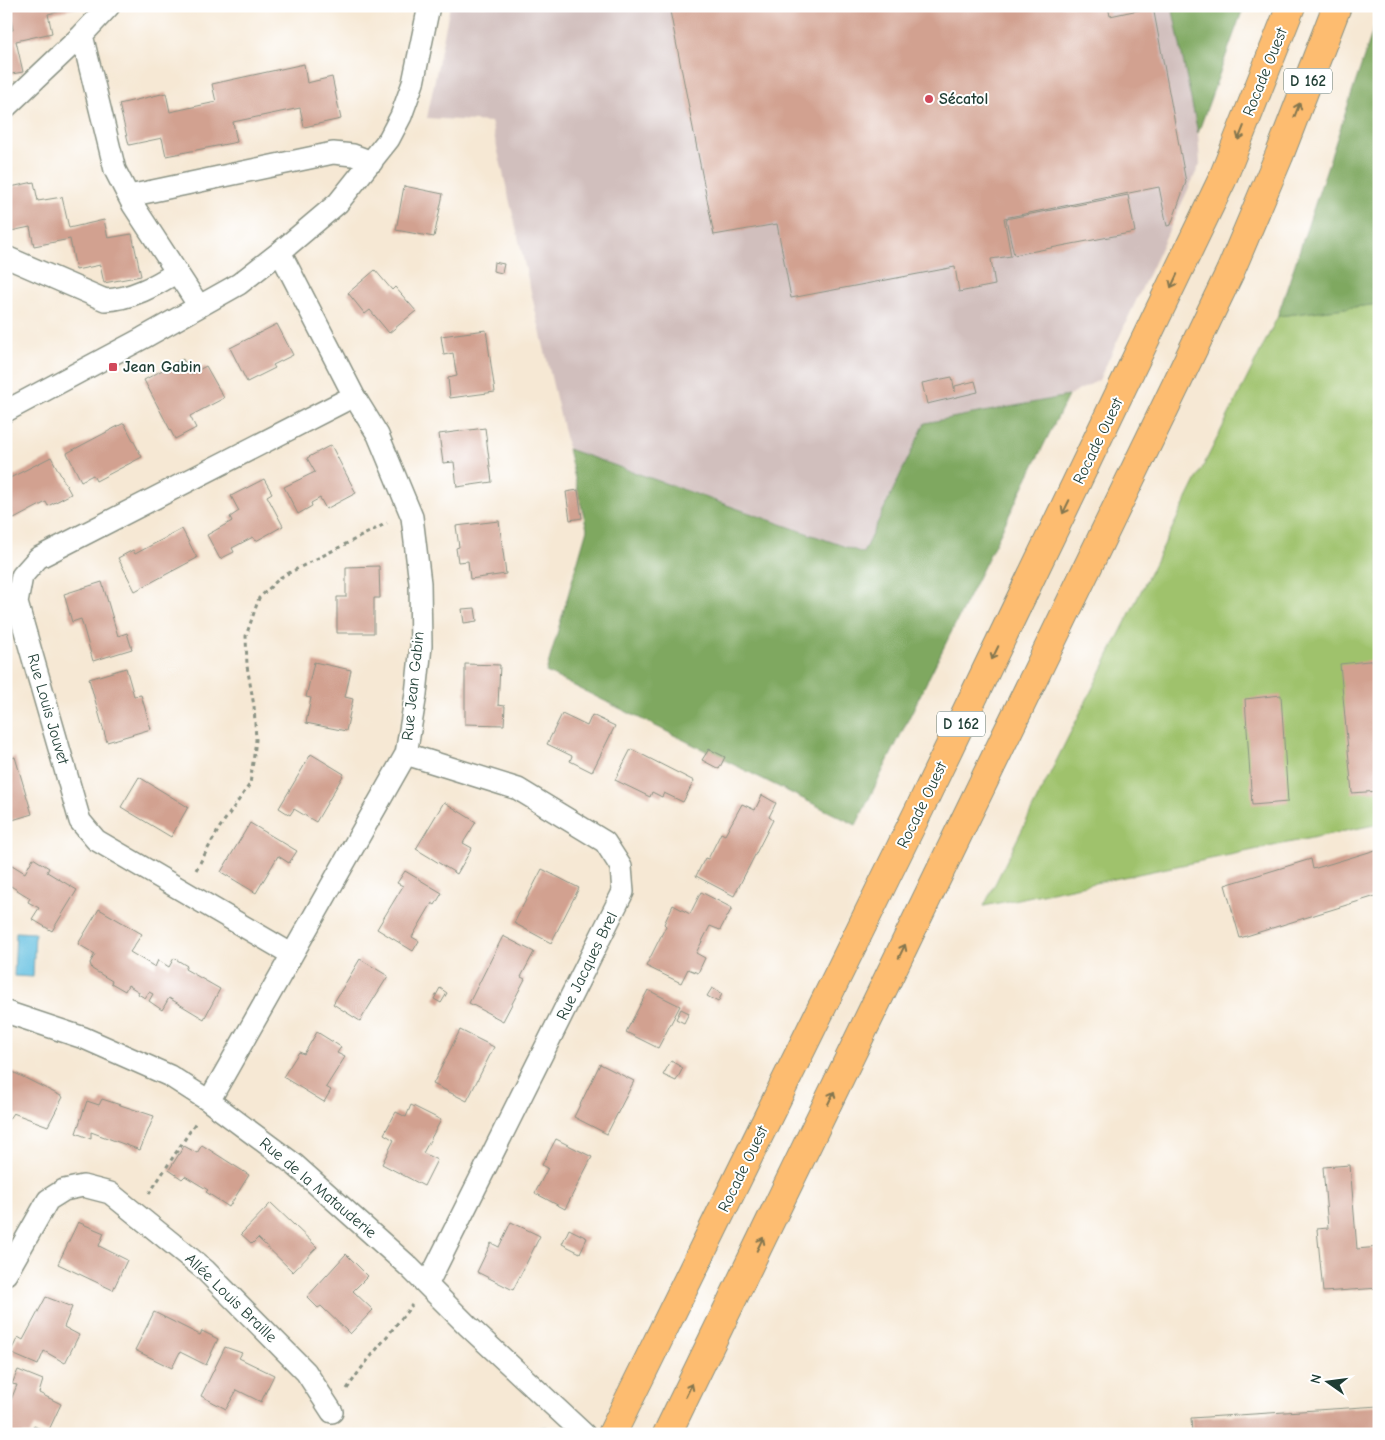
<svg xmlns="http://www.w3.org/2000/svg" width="1385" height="1440" viewBox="0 0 1385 1440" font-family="'Comic Neue',sans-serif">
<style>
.industrial{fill:#d1bfbd}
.green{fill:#9fc26c;stroke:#5f8050}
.forest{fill:#7fa860;stroke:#4f724a}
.water{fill:#62bfe0;stroke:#407e8a}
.building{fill:#d2a190}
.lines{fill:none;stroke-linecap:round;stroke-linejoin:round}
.street-casing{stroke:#8a9284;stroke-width:24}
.primary-casing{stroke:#8a9284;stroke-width:30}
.path{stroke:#8a9284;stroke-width:3;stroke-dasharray:4 4;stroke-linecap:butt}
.street{stroke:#fff;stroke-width:21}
.primary{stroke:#fdbc6f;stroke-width:28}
.oneway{stroke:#83764f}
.poi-dot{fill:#d1495b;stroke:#fff;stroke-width:2}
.labels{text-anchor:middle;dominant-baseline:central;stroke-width:4;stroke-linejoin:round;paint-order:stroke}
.shield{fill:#fff;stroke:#627771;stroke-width:1}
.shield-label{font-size:15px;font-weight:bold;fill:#1f3d34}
.street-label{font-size:16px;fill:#1f3d34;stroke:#fff}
.poi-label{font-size:16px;font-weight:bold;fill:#1f3d34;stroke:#fff;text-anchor:start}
</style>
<rect width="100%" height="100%" fill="#fff"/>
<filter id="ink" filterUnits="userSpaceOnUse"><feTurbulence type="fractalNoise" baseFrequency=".02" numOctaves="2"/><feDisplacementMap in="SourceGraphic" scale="10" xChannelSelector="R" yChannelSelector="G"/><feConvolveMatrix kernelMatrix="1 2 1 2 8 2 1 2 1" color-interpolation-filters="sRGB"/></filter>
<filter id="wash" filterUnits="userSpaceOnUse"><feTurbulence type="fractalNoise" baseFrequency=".0096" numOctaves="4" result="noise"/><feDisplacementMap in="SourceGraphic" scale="20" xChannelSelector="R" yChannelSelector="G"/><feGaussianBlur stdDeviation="1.12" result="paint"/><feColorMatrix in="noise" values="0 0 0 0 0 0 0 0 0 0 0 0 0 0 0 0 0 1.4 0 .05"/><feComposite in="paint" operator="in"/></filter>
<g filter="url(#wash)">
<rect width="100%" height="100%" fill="#f6e8d4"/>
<path class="industrial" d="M 450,6 L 1244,6 L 1198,133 L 1200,164 L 1099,380 L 1068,396 L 925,423 L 863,553 L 568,449 L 491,122 L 427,118 Z"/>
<path class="green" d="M 1379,304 L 1379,824 L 984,906 L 1278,316 Z"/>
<path class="forest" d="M 1172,6 L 1244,6 L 1198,133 Z
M 1379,12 L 1379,304 L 1278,316 L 1278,315 Z
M 1068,396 L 856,825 L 546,672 L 587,529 L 568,449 L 863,553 L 925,423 Z
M 547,1427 L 548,1434 L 458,1434 Z"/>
<path class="water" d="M 16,932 L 35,933 L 33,977 L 14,976 Z"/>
<g id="blocks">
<path class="building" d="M 8,6 L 81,6 L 81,7 L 48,14 L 52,33 L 16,41 L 23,72 L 6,75 L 6,31 L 13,30 Z
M 669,6 L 1108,6 L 1110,16 L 1153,7 L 1186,182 L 1171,225 L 1167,226 L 1159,187 L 1004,218 L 1011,256 L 991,259 L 995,285 L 959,292 L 955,267 L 791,298 L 777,224 L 714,235 Z
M 304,64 L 307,83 L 332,77 L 341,119 L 304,127 L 300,108 L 233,122 L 237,142 L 166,156 L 162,138 L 129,145 L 119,104 L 166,93 L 170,112 L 216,102 L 212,84 Z
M 34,182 L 38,201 L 62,197 L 69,228 L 104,220 L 108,238 L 132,234 L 141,276 L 104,283 L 100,265 L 76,270 L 70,239 L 34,246 L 30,227 L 6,232 L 6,188 Z
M 404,186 L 443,194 L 434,237 L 396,230 Z
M 1128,195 L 1135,232 L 1014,255 L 1006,219 Z
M 494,262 L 504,264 L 502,273 L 493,271 Z
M 375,270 L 392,290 L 395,287 L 416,311 L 389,333 L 370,310 L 365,314 L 348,293 Z
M 277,324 L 293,355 L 273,365 L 275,368 L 247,382 L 230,348 Z
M 486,330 L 495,392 L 450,398 L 448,378 L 457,376 L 455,366 L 453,353 L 444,355 L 441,336 Z
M 183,359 L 191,374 L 206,366 L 224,398 L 190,416 L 196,428 L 175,439 L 144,380 Z
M 952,377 L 955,392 L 955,386 L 975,381 L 978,392 L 927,404 L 922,383 Z
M 124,423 L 142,457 L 96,481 L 93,475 L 81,481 L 67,453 Z
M 485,428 L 492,482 L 457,487 L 454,462 L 443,463 L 439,434 Z
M 331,445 L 356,493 L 326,509 L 320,498 L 311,503 L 312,506 L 298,514 L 284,487 L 315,472 L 307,458 Z
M 51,457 L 71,494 L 48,506 L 46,502 L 14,519 L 8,508 L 6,509 L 6,480 Z
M 264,479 L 272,493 L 267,496 L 283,526 L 256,541 L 253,537 L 232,548 L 234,552 L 220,559 L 207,535 L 232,521 L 230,517 L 239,511 L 231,496 Z
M 578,490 L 582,518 L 570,520 L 566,492 Z
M 499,521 L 506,574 L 470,579 L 468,561 L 458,562 L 456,548 L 459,547 L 456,526 Z
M 182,529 L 197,558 L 135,591 L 118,558 L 133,550 L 135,554 Z
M 379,566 L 380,598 L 374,598 L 374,633 L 337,633 L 337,597 L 346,597 L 346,567 Z
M 102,582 L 118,636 L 127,633 L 132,649 L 93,661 L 81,619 L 72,622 L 64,594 Z
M 475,608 L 477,621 L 464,623 L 462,609 Z
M 1378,660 L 1379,791 L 1352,793 L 1340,664 Z
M 314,662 L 351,670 L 345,697 L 353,699 L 346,731 L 306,723 L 311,698 L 306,697 Z
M 465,664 L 500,665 L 498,705 L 505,706 L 504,725 L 465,724 Z
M 126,668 L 134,696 L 141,695 L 151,729 L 107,742 L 89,679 Z
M 1281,695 L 1288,802 L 1252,805 L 1245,699 Z
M 562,714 L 587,726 L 592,715 L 615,726 L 592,772 L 570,761 L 572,756 L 547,744 Z
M 631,749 L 694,781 L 683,802 L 664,793 L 662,797 L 652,792 L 650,797 L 615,780 Z
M 709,749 L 725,757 L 719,769 L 702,760 Z
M 311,754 L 344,774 L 316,822 L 294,809 L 290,815 L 279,808 Z
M 15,757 L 32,814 L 6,822 L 6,760 Z
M 139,777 L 188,807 L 171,837 L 121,807 Z
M 762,795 L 776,803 L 769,817 L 773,820 L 734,896 L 696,876 L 705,858 L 708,859 L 721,833 L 725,835 L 742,804 L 755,810 Z
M 444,802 L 476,822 L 463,843 L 472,848 L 457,874 L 416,849 Z
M 250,823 L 297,851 L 289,863 L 278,856 L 256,893 L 221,872 Z
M 1379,849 L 1379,895 L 1240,938 L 1225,885 L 1311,859 L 1313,869 Z
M 33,858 L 49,868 L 47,872 L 77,890 L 52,931 L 32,919 L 39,908 L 28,902 L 30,898 L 6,883 L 6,875 L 12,865 L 25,873 Z
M 542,869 L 579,888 L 551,943 L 514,923 Z
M 405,871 L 442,893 L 435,905 L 432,903 L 412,937 L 419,941 L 413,951 L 377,929 L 403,886 L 397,883 Z
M 701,892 L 732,908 L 720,930 L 710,926 L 696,953 L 705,958 L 698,973 L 688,969 L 681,983 L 646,966 L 666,926 L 664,924 L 673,905 L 690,914 Z
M 99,909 L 142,934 L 130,952 L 155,967 L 158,960 L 169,967 L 174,958 L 187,966 L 185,969 L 220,989 L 204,1019 L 169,998 L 162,1010 L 149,1001 L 153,994 L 149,992 L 145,998 L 138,994 L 139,992 L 128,985 L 125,991 L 111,983 L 112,981 L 92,969 L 90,963 L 95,954 L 78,944 Z
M 503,936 L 534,952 L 521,977 L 525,979 L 503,1021 L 469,1003 Z
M 360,959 L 388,976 L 360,1021 L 333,1004 Z
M 440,988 L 447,993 L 441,1003 L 434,999 Z
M 712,988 L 722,994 L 718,1002 L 707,996 Z
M 648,990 L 680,1006 L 658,1048 L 626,1032 Z
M 681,1009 L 689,1013 L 684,1023 L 676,1019 Z
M 460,1030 L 494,1047 L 467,1101 L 433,1084 Z
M 317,1032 L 341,1047 L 337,1053 L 345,1057 L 326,1087 L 331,1090 L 324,1102 L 283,1077 L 299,1052 L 304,1054 Z
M 671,1061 L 683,1068 L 676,1081 L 663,1075 Z
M 600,1064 L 634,1081 L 607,1134 L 574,1117 Z
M 7,1069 L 63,1097 L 48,1126 L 13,1113 L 6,1123 Z
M 102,1099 L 154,1116 L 140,1150 L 91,1132 L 91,1139 L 76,1133 L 87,1101 L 99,1105 Z
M 411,1105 L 441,1120 L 423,1153 L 437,1160 L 424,1186 L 382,1164 L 394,1140 L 384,1134 L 396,1112 L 406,1117 Z
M 556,1139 L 592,1157 L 565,1209 L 535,1193 L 548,1168 L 542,1165 Z
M 202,1145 L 249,1175 L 229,1207 L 206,1192 L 208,1190 L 185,1176 L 182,1179 L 169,1170 L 184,1146 L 197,1153 Z
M 1350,1165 L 1357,1249 L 1379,1247 L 1379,1288 L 1323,1292 L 1317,1229 L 1328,1228 L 1323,1167 Z
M 271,1203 L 317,1247 L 293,1272 L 258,1238 L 252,1244 L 241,1234 Z
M 78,1222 L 104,1233 L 99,1246 L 127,1260 L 113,1290 L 58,1264 Z
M 511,1222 L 540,1236 L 513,1290 L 477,1272 L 491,1243 L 499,1247 Z
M 569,1229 L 587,1238 L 580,1253 L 562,1244 Z
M 346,1254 L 368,1276 L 353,1291 L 373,1310 L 350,1334 L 321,1306 L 318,1308 L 307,1297 Z
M 46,1297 L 72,1307 L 64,1327 L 79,1335 L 65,1363 L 44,1351 L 38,1365 L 10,1353 L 18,1337 L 23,1340 Z
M 154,1312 L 200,1335 L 202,1331 L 218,1339 L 206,1365 L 180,1352 L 172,1368 L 135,1350 Z
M 225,1347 L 242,1353 L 239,1358 L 274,1375 L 261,1402 L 237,1390 L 226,1409 L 201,1396 Z
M 18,1370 L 43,1380 L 39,1393 L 61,1404 L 48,1432 L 34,1426 L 30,1434 L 6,1434 L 6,1412 L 17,1385 L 12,1384 Z
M 1379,1406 L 1379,1434 L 1192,1434 L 1191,1418 Z"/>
</g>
</g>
<g filter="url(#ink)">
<use href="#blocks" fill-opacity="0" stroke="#8a9284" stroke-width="1"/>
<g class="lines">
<g class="street-casing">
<path id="street" d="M 109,6 L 82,35 L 115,170 L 133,205 L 199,306
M 6,107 L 82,35
M 129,196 L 333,153 L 353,155 L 372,162
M 6,257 L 105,300 C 131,299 155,286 177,272
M 6,411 L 143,338 L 239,284 L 280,252 L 338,203 L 389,139 L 401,116 L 413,83 L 429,6
M 406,754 L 518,789 L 605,842 L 621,867 L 623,892 L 427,1285
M 291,954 L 96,840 L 80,821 L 17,603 L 22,576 L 38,558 L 354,396
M 6,1012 L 84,1038 L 170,1076 L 209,1101 L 295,1165 L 408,1266 L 468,1326 L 584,1434
M 209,1101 L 406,754 L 416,694 L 421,646 L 420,583 L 412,517 L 378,435 L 354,396 L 280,252
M 6,1274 L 48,1200 L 64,1190 L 83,1186 L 110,1193 L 205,1270 L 306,1372 L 332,1412"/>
</g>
<g class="primary-casing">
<path id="primary" d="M 612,1434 L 919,810 L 1222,180 L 1291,6
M 667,1434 L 1175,387 L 1230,272 L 1279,156 L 1337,6"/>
</g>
<path class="path" d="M 196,870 L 220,827 L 250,784 L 256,740 L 254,706 L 247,666 L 246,636 L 259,598 L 281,577 L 387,523
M 149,1194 L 196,1122
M 347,1389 L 360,1370 L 412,1305"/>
<use href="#street" class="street"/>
<use href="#primary" class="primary"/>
</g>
<defs><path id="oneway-shaft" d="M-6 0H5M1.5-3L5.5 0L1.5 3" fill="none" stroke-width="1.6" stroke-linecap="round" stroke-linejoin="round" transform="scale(1.25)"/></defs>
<g class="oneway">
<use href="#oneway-shaft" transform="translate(1297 110) rotate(-69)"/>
<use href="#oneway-shaft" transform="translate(1241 133) rotate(112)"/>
<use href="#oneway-shaft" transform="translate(1174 281) rotate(115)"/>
<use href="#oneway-shaft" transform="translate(1066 507) rotate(116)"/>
<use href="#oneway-shaft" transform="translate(995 653) rotate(116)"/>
<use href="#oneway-shaft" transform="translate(902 951) rotate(-64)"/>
<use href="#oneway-shaft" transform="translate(831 1098) rotate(-64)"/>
<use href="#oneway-shaft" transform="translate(760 1244) rotate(-64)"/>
<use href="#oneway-shaft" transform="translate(689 1390) rotate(-64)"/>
</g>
</g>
<g class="poi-dot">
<circle cx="929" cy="99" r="5"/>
<rect x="108" y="362" width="10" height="10" rx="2.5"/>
</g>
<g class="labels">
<g class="shield">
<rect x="1284" y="68.5" width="48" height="25" rx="4"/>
<rect x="937" y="711.5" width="48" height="25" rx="4"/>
</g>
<g class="shield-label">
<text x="1308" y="81">D 162</text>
<text x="961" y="724">D 162</text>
</g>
<g class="street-label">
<text transform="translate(1265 72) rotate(-68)">Rocade Ouest</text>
<text transform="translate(1098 441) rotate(-64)">Rocade Ouest</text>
<text transform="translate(413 686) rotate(-84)">Rue Jean Gabin</text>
<text transform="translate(48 709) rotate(74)">Rue Louis Jouvet</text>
<text transform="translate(922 805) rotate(-64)">Rocade Ouest</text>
<text transform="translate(587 966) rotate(-64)">Rue Jacques Brel</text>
<text transform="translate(743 1169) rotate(-64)">Rocade Ouest</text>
<text transform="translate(318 1188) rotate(40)">Rue de la Matauderie</text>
<text transform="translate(231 1298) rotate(44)">Allée Louis Braille</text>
</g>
<g class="poi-label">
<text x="939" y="99">Sécatol</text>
<text x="123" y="367">Jean Gabin</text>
</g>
</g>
<rect width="1385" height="1440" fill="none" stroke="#fff" stroke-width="25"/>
<g transform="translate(1328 1382) rotate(284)" stroke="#ffffff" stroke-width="4" paint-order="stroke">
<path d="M0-4L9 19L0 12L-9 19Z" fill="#1f3d34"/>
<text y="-8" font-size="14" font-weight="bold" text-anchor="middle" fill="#1f3d34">N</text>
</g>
</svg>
